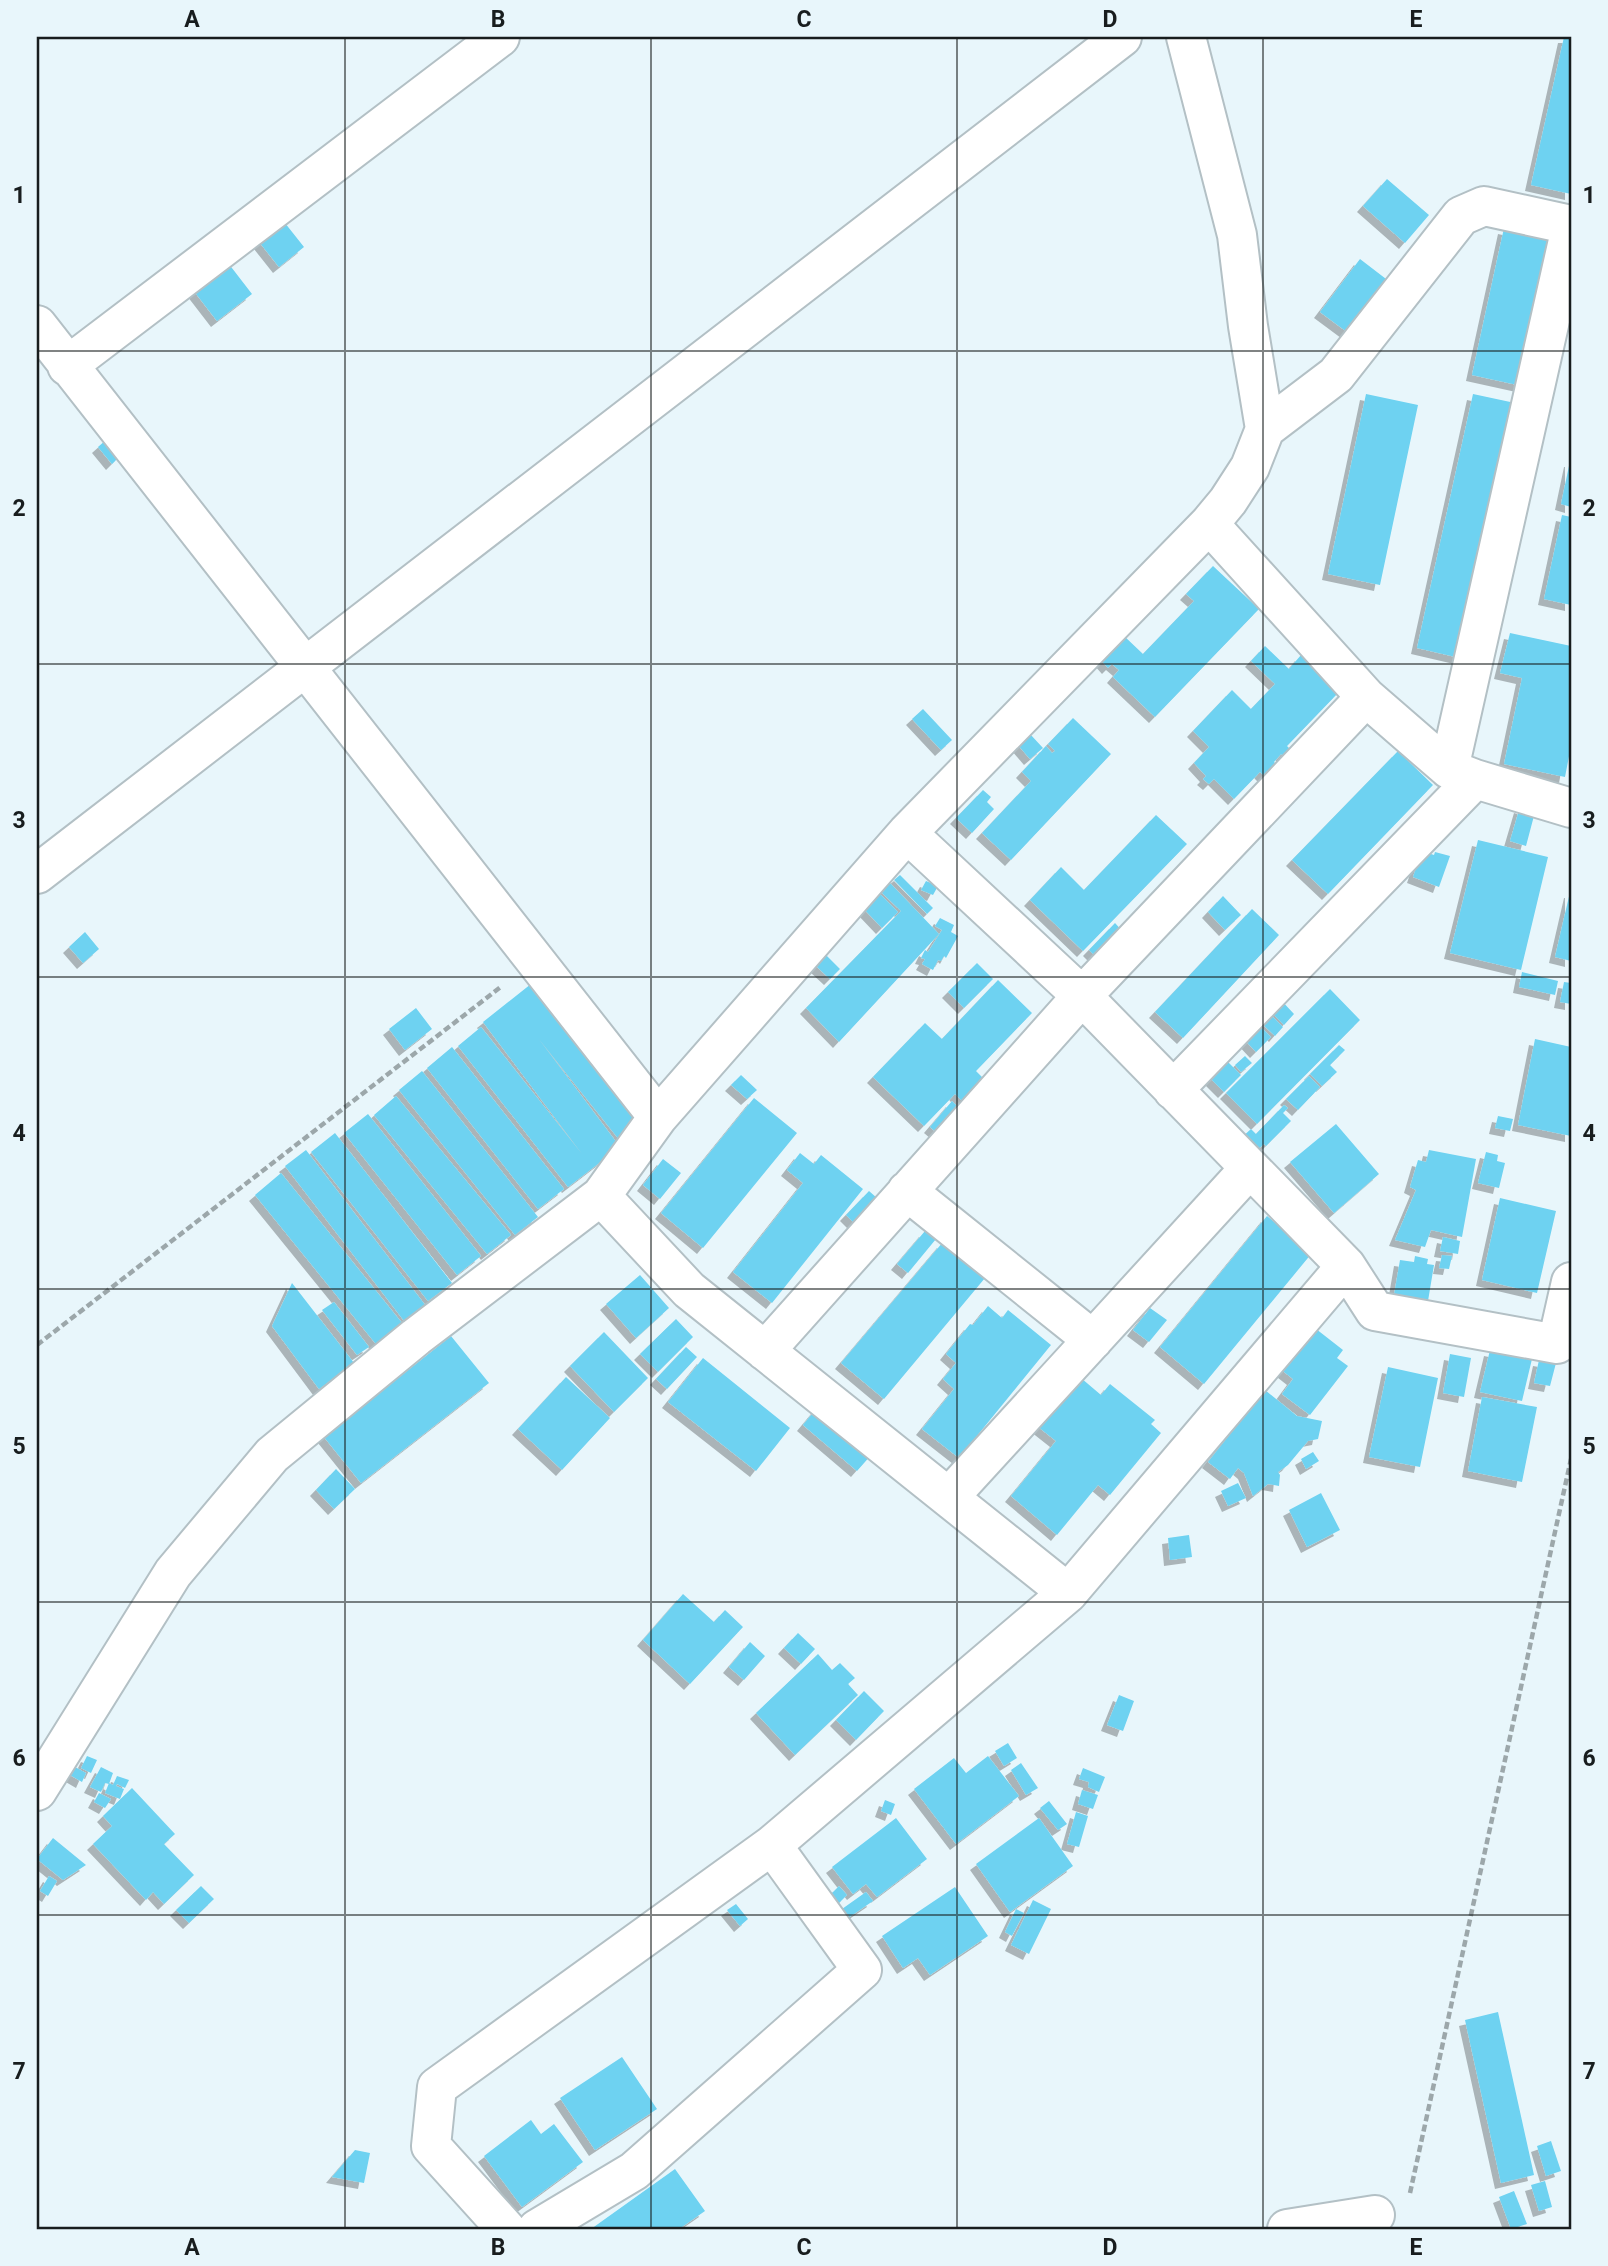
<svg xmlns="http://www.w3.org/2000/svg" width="1608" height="2266" viewBox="0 0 1608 2266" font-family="Roboto,sans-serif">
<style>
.building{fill:#6ed2f1;filter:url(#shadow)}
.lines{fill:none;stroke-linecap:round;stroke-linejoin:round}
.minor-casing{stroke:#b3c0c5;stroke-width:42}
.path{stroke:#9ca7aa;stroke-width:4.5;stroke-dasharray:7 3.5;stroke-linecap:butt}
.minor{stroke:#fff;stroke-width:38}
.grid{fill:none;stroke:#181d1e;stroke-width:2;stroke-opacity:0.55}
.neatline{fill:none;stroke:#181d1e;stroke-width:2.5}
.grid-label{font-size:23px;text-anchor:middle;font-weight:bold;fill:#181d1e}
</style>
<defs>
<filter id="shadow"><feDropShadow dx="-6" dy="6" stdDeviation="0" flood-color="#0004"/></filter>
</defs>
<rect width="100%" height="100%" fill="#e8f6fb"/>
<path class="building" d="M 1564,37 L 1571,37 L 1571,194 L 1531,185 Z
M 1387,179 L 1429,215 L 1405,243 L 1363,206 Z
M 281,218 L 304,247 L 279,267 L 256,238 Z
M 1504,228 L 1554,239 L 1522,386 L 1472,375 Z
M 225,259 L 252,294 L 217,321 L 190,286 Z
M 1360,259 L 1390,282 L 1351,335 L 1320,312 Z
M 1366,394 L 1418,405 L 1380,585 L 1328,574 Z
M 1473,394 L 1515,403 L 1460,658 L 1417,648 Z
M 107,439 L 121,455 L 112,464 L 98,447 Z
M 1570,461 L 1571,461 L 1571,507 L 1561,504 Z
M 1562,515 L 1571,517 L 1571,605 L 1544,599 Z
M 1213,566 L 1259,609 L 1155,717 L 1113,677 L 1119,670 L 1112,664 L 1108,668 L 1100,659 L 1123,635 L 1143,654 L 1194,601 L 1186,594 Z
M 1510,633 L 1571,646 L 1571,746 L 1565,777 L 1504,764 L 1522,678 L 1500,673 Z
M 1265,646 L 1289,669 L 1301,655 L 1339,692 L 1287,746 L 1295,754 L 1288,761 L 1281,754 L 1274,762 L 1282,770 L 1270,782 L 1260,772 L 1234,799 L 1214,779 L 1209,784 L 1203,779 L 1206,776 L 1194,763 L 1209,747 L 1193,731 L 1232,690 L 1251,709 L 1275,684 L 1251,661 Z
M 923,709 L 952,740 L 941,750 L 912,719 Z
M 1073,718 L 1111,754 L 1011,860 L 982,833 L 1031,781 L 1022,772 L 1046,746 L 1052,753 L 1055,751 L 1048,744 Z
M 1030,734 L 1043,748 L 1030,759 L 1018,745 Z
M 1398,751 L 1433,785 L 1328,894 L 1292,860 Z
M 983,790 L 991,797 L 987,802 L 994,809 L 972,833 L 956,818 Z
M 1520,807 L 1535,812 L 1526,846 L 1510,841 Z
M 1156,815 L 1187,844 L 1083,951 L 1030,900 L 1061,867 L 1084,890 Z
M 1478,840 L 1548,857 L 1521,970 L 1450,953 Z
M 1422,851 L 1434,855 L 1435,852 L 1450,856 L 1439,887 L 1413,877 Z
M 900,875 L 933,908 L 927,914 L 894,880 Z
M 926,881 L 938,886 L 933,895 L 921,890 Z
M 889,882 L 939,934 L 839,1042 L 806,1008 L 901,911 L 880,891 Z
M 878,892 L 898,912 L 882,928 L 863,908 Z
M 1570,892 L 1571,892 L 1571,961 L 1555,957 Z
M 1223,896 L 1241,915 L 1225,930 L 1208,912 Z
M 1252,909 L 1279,935 L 1183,1038 L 1155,1012 Z
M 940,918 L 954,925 L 951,932 L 958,936 L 946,958 L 944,956 L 941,961 L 938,960 L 933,970 L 922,964 L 925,959 L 921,958 L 925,950 L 928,952 L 942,930 L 935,926 Z
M 1115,923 L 1125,934 L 1099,960 L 1089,950 Z
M 85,932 L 99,949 L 83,963 L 69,947 Z
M 826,955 L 840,969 L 830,979 L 816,966 Z
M 977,963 L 993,979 L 964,1008 L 948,992 Z
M 1522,972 L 1558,981 L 1555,995 L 1519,987 Z
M 536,980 L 647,1120 L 621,1142 L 538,1038 L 620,1147 L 568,1187 L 458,1046 L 481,1027 L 582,1154 L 483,1022 Z
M 998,980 L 1032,1013 L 976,1071 L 989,1084 L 968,1107 L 955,1094 L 924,1126 L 873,1077 L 925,1023 L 942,1039 Z
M 1564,982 L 1571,983 L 1571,1004 L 1560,1002 Z
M 1330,989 L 1360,1020 L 1257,1124 L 1226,1093 Z
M 1280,999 L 1294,1014 L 1284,1025 L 1269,1010 Z
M 416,1008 L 432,1029 L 405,1050 L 389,1029 Z
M 1266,1010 L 1283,1027 L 1275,1036 L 1257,1019 Z
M 1258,1024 L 1271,1037 L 1256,1052 L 1243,1038 Z
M 1535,1039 L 1571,1047 L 1571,1136 L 1518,1125 Z
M 1339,1045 L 1345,1050 L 1330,1065 L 1337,1072 L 1322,1086 L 1310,1074 Z
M 452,1047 L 564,1189 L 538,1209 L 427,1068 Z
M 1222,1056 L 1241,1075 L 1224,1092 L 1205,1073 Z
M 1245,1056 L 1252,1063 L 1241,1072 L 1235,1065 Z
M 422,1071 L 538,1217 L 515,1235 L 399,1090 Z
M 741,1075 L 757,1090 L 747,1099 L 731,1085 Z
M 1309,1076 L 1320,1087 L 1298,1110 L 1286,1099 Z
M 396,1096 L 511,1235 L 487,1254 L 374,1115 Z
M 754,1098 L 797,1133 L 703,1248 L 661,1213 Z
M 952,1101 L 959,1108 L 937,1133 L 930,1127 Z
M 1284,1105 L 1288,1108 L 1283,1113 L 1291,1121 L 1266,1146 L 1264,1144 L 1255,1152 L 1241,1138 L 1251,1129 L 1256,1134 Z
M 368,1114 L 481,1256 L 457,1275 L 344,1133 Z
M 1498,1116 L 1513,1119 L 1510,1131 L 1495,1128 Z
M 1336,1124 L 1379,1174 L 1334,1213 L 1290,1162 Z
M 335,1133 L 452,1283 L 428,1301 L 311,1152 Z
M 306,1150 L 429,1310 L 408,1326 L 285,1166 Z
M 1429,1150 L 1476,1159 L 1462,1237 L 1431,1230 L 1425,1247 L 1395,1240 L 1416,1190 L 1410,1187 L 1418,1160 L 1426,1162 Z
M 1486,1152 L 1498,1155 L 1497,1161 L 1505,1163 L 1499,1188 L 1478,1183 Z
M 800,1153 L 814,1164 L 821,1155 L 863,1189 L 772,1303 L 733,1272 L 803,1183 L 787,1170 Z
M 663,1159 L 681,1173 L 660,1199 L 643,1185 Z
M 281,1173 L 406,1328 L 380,1349 L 255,1195 Z
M 869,1191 L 877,1198 L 854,1223 L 846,1215 Z
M 1500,1198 L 1556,1211 L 1537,1293 L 1482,1280 Z
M 1267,1216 L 1312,1253 L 1204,1384 L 1160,1347 Z
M 925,1231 L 936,1239 L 908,1273 L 897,1264 Z
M 1443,1237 L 1460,1241 L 1458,1254 L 1440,1251 Z
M 943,1242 L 985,1278 L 884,1399 L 841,1363 Z
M 1442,1255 L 1452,1256 L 1449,1269 L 1439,1268 Z
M 1415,1256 L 1428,1259 L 1427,1264 L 1434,1265 L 1428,1301 L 1394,1295 L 1400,1260 L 1414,1262 Z
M 640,1275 L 669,1308 L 636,1338 L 606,1304 Z
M 292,1283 L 354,1363 L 319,1389 L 272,1326 Z
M 334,1302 L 369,1347 L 357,1355 L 322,1310 Z
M 988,1306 L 1002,1318 L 1008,1310 L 1051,1345 L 959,1458 L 922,1429 L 954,1389 L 943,1379 L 956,1363 L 946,1354 L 970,1324 L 973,1325 Z
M 1150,1308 L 1167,1320 L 1149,1342 L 1133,1330 Z
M 676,1319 L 693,1337 L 658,1372 L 640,1354 Z
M 1311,1325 L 1343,1350 L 1337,1358 L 1348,1366 L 1310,1415 L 1282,1394 L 1293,1379 L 1279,1368 Z
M 604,1332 L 648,1378 L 614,1412 L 570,1366 Z
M 451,1336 L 489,1383 L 361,1483 L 324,1437 Z
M 686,1347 L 697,1357 L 667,1389 L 656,1379 Z
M 1490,1350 L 1532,1359 L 1522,1401 L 1480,1392 Z
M 1450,1354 L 1471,1358 L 1464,1397 L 1443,1393 Z
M 703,1358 L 790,1428 L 756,1471 L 668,1402 Z
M 1539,1360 L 1556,1363 L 1550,1386 L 1534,1383 Z
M 1388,1367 L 1438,1378 L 1420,1467 L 1369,1457 Z
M 566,1377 L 610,1418 L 562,1470 L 518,1429 Z
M 1081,1378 L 1101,1395 L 1110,1384 L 1155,1420 L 1151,1424 L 1161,1433 L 1110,1495 L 1098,1485 L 1057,1535 L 1011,1496 L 1056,1441 L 1032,1422 Z
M 1265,1390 L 1297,1416 L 1322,1421 L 1318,1439 L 1308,1441 L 1288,1465 L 1278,1472 L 1280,1475 L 1279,1486 L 1268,1484 L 1253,1496 L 1244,1473 L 1238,1468 L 1230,1479 L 1208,1462 Z
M 1482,1397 L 1537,1407 L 1522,1482 L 1468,1471 Z
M 817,1408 L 872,1454 L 857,1471 L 803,1425 Z
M 1313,1452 L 1319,1461 L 1306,1469 L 1301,1459 Z
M 336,1469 L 355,1489 L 334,1509 L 316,1490 Z
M 1238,1483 L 1246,1498 L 1228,1506 L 1221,1491 Z
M 1321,1493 L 1340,1530 L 1307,1547 L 1289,1510 Z
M 1189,1535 L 1192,1557 L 1170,1560 L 1168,1538 Z
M 683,1594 L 714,1622 L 725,1610 L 743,1627 L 690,1684 L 643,1640 Z
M 798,1633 L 815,1649 L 801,1664 L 784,1648 Z
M 750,1642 L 765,1656 L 744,1680 L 729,1667 Z
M 818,1654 L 832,1670 L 840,1663 L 855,1678 L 848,1684 L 858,1695 L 795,1755 L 756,1713 Z
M 864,1691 L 884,1711 L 856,1740 L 836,1720 Z
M 1119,1695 L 1134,1701 L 1123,1731 L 1107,1725 Z
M 1008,1743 L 1017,1758 L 1004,1766 L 995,1751 Z
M 87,1756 L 97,1760 L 91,1773 L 81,1768 Z
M 988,1756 L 1019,1796 L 956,1844 L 914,1789 L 954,1758 L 966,1773 Z
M 1021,1763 L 1038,1788 L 1026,1795 L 1011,1770 Z
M 75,1767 L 86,1773 L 82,1782 L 70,1775 Z
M 101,1767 L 113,1773 L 109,1784 L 105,1783 L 101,1792 L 90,1787 Z
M 1083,1768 L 1105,1777 L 1099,1792 L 1088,1787 L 1089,1782 L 1079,1779 Z
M 117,1776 L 129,1780 L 125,1788 L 117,1784 L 116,1786 L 124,1789 L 120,1799 L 105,1793 L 109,1783 L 113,1785 Z
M 132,1788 L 175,1834 L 164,1844 L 194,1875 L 164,1904 L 153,1892 L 146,1900 L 93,1844 L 112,1826 L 103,1816 Z
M 1082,1790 L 1098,1795 L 1093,1809 L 1078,1804 Z
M 99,1793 L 111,1799 L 105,1808 L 94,1802 Z
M 885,1800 L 895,1804 L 891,1815 L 881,1811 Z
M 1049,1801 L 1067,1824 L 1058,1830 L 1040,1808 Z
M 1076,1812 L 1088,1816 L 1079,1847 L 1067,1844 Z
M 896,1818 L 927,1859 L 877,1897 L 866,1884 L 853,1894 L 832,1867 Z
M 1039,1818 L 1073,1866 L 1010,1912 L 976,1864 Z
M 53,1838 L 86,1865 L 63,1880 L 37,1859 Z
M 49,1876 L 57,1881 L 48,1896 L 40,1891 Z
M 201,1886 L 214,1899 L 189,1923 L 176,1910 Z
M 839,1886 L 847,1895 L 837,1905 L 829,1896 Z
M 955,1887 L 988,1936 L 930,1975 L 918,1958 L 903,1968 L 882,1936 Z
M 866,1892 L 873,1901 L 848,1918 L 842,1909 Z
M 1033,1900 L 1051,1909 L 1029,1954 L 1011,1945 Z
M 736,1904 L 748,1919 L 740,1926 L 727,1910 Z
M 1016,1909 L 1024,1913 L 1012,1936 L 1005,1932 Z
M 1498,2012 L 1534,2175 L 1501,2183 L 1465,2020 Z
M 622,2057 L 657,2109 L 595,2150 L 560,2098 Z
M 531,2120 L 541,2134 L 554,2124 L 583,2162 L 522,2207 L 484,2156 Z
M 1551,2141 L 1561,2171 L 1546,2176 L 1537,2146 Z
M 355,2150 L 370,2153 L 364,2183 L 332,2177 Z
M 675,2169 L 705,2211 L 679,2229 L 591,2229 Z
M 1545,2181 L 1552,2207 L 1539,2211 L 1531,2185 Z
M 1514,2191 L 1527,2224 L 1511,2229 L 1499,2197 Z"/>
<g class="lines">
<g class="minor-casing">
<path id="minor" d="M 1186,37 L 1237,235 L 1248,326 L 1265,429
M 37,325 L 658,1117
M 67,366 L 500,37
M 1209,524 L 1366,697 L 1449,769 L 1475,779 L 1571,808
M 1449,769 L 1571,227
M 907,833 L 1082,996 L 1346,1266 L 1375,1311 L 1557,1344 L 1571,1282
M 37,874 L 1122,37
M 1173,1090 L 1475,779
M 907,1191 L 1093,1340
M 765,1351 L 1082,996 L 1366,697
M 949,1497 L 1250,1168
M 1068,1593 L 1346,1266
M 37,1791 L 173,1573 L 272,1455 L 416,1337 L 601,1196 L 658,1117 L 907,833 L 1209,524 L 1228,501 L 1250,467 L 1265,429 L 1336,375 L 1461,216 L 1484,206 L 1571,225
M 506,2229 L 431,2146 L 437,2087 L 772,1845 L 1068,1593 L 689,1290 L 601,1196
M 537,2229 L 634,2171 L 862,1970 L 772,1845
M 1287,2229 L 1375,2215"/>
</g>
<path class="path" d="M 37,1345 L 502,986
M 1410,2193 L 1571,1459"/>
<use href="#minor" class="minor"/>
</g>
<path class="grid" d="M 345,37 L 345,2229M 651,37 L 651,2229M 957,37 L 957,2229M 1263,37 L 1263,2229M 37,351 L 1571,351M 37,664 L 1571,664M 37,977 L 1571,977M 37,1289 L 1571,1289M 37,1602 L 1571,1602M 37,1915 L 1571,1915"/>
<rect width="1608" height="2266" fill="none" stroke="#e8f6fb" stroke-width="77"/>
<rect x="38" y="38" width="1532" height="2190" class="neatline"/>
<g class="grid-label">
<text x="192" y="27">A</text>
<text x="498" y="27">B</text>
<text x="804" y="27">C</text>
<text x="1110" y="27">D</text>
<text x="1416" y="27">E</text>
<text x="19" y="203">1</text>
<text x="1589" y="203">1</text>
<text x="19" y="516">2</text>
<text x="1589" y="516">2</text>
<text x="19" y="828">3</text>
<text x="1589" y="828">3</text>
<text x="19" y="1141">4</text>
<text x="1589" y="1141">4</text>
<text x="19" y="1454">5</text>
<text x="1589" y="1454">5</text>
<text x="19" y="1766">6</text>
<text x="1589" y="1766">6</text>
<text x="19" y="2079">7</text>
<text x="1589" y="2079">7</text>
<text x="192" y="2255">A</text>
<text x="498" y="2255">B</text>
<text x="804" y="2255">C</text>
<text x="1110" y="2255">D</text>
<text x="1416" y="2255">E</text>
</g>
</svg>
